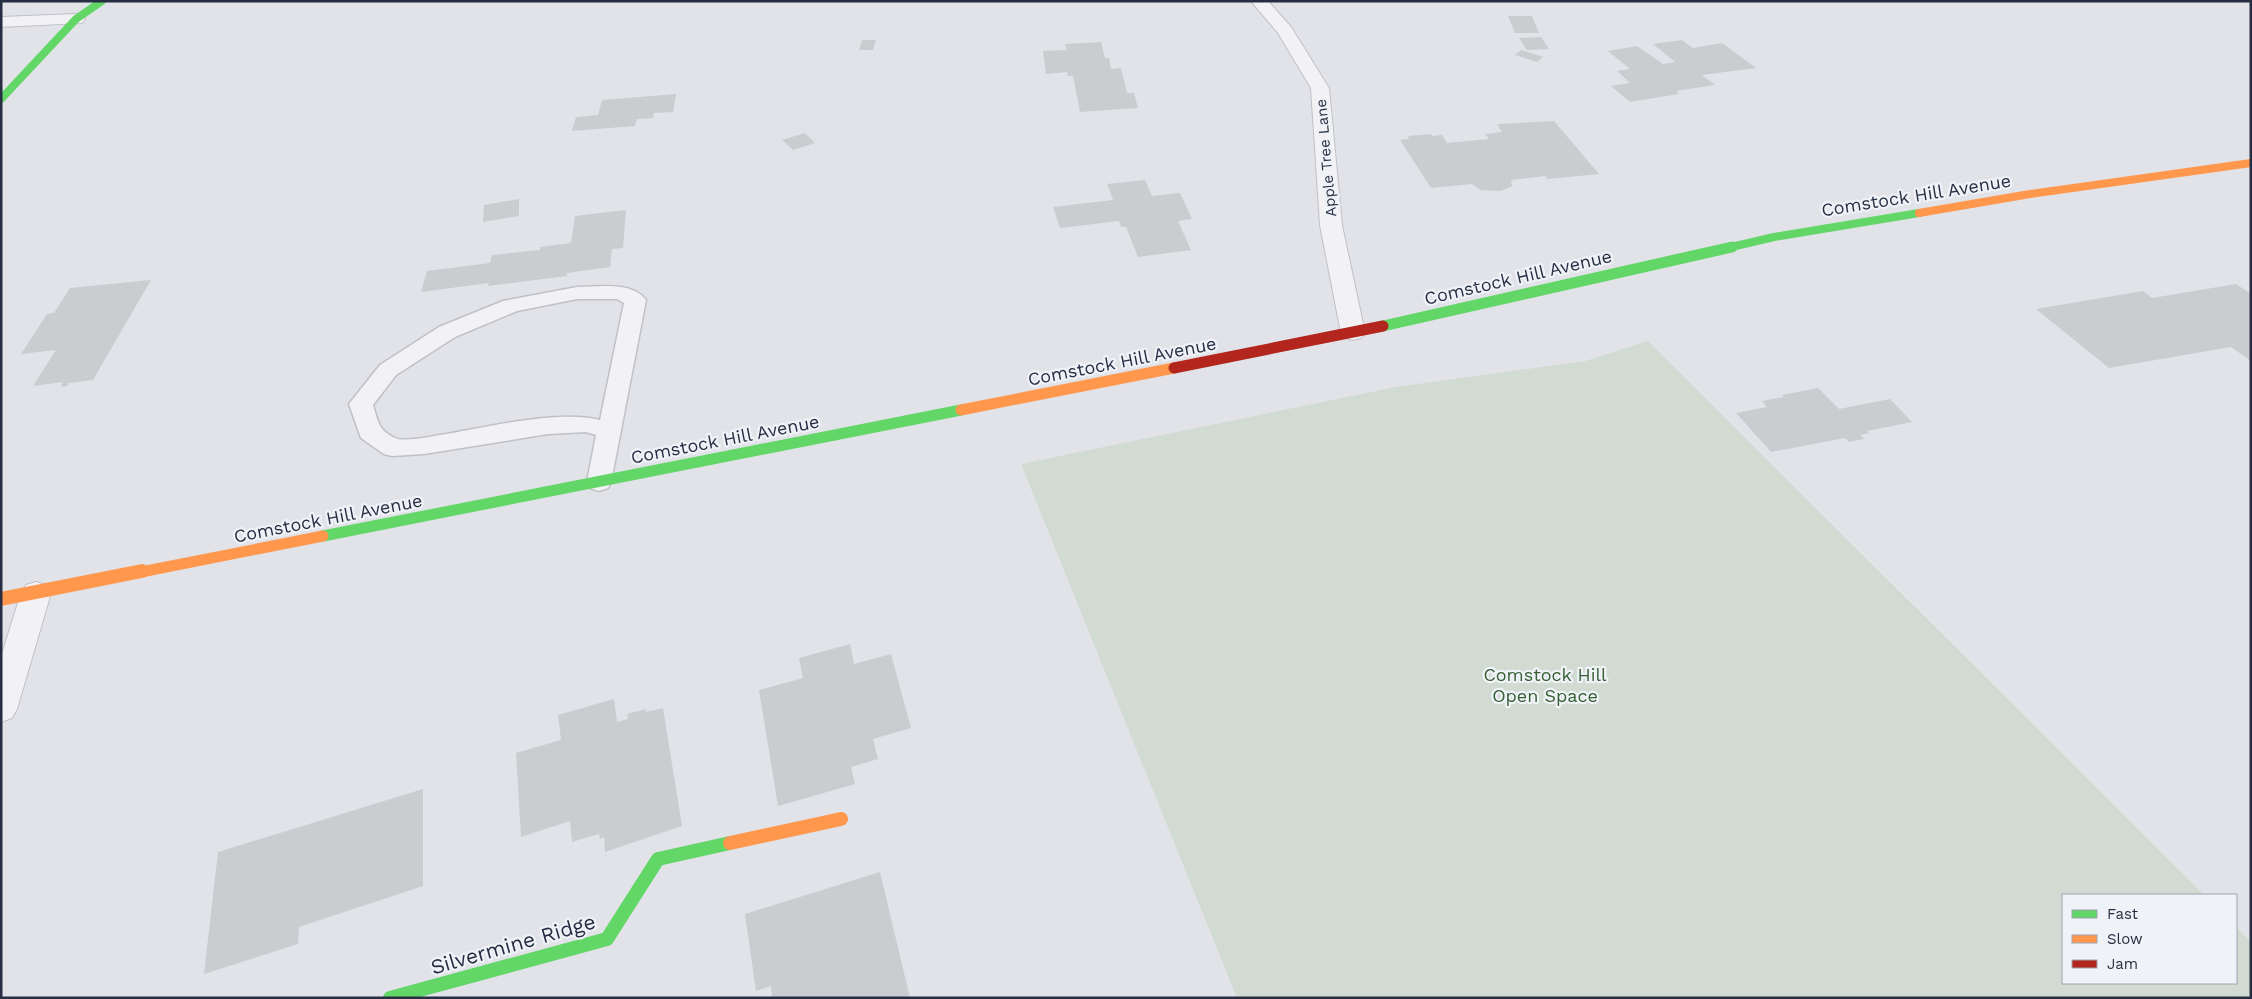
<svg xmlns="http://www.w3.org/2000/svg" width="2252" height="999" viewBox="0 0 2252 999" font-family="'Work Sans',sans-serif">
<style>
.green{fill:#d1dbd2}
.building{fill:#caccd0}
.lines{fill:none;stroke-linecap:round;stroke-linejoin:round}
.lane-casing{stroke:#c0c1c6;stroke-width:3}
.street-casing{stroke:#c0c1c6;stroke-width:2}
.lane{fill:#f2f2f4;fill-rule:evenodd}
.street{fill:#f2f2f4;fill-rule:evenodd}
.fast-far2{stroke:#63d668;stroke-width:8}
.fast-far1{stroke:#63d668;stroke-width:11}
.fast{stroke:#63d668;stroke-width:14}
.slow-far2{stroke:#ff974d;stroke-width:8}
.slow-far1{stroke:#ff974d;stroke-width:11}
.slow{stroke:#ff974d;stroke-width:14}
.jam{stroke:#b3261e;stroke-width:11}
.labels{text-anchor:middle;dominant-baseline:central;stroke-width:4.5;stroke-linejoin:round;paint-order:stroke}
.far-street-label{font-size:15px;fill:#272e43;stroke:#eff2f7}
.street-label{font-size:18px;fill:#272e43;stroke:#eff2f7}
.park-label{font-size:18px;fill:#366033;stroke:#eff2f7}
.near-street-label{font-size:21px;fill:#272e43;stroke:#eff2f7}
</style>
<rect width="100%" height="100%" fill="#e2e3e8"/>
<path class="green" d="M 1648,341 L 2204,895 L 2063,895 L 2063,983 L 2236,983 L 2236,927 L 2251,942 L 2251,998 L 1237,998 L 1021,464 L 1396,387 L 1585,361 Z"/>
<path class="building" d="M 1508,16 L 1532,16 L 1539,33 L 1515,33 Z
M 1541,37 L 1549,49 L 1527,50 L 1519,38 Z
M 862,40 L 876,40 L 873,50 L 859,50 Z
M 1682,40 L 1693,48 L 1722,43 L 1756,68 L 1702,75 L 1715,85 L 1676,91 L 1679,94 L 1630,102 L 1611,86 L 1630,83 L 1617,71 L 1630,69 L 1608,51 L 1637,46 L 1663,64 L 1675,62 L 1653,44 Z
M 1101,42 L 1105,58 L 1109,58 L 1111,69 L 1121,68 L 1127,93 L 1134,93 L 1138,108 L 1080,112 L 1073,76 L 1068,76 L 1067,72 L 1046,74 L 1043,51 L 1067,50 L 1065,44 Z
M 1521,50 L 1543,57 L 1537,62 L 1515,55 Z
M 676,94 L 673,112 L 654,113 L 653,118 L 637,119 L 635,126 L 572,131 L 576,117 L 598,115 L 602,100 Z
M 1554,121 L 1599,174 L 1548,179 L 1545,176 L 1511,180 L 1513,182 L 1510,182 L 1513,186 L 1501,191 L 1480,190 L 1472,184 L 1431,188 L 1400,140 L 1409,139 L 1408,136 L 1431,134 L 1432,136 L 1442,135 L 1447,143 L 1489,139 L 1485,134 L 1502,132 L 1497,124 Z
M 805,133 L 815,143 L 793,150 L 782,140 Z
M 1145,180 L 1152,196 L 1180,193 L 1192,219 L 1178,221 L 1191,250 L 1138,257 L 1126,227 L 1121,227 L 1119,221 L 1060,228 L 1053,207 L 1113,200 L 1107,184 Z
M 519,199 L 519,216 L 483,222 L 484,205 Z
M 626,210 L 623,248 L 612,249 L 610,267 L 567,273 L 567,276 L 488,286 L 489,283 L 421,292 L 427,271 L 490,263 L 492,255 L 540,250 L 540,247 L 571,243 L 575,216 Z
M 151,280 L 93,380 L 69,383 L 67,386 L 61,387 L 63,382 L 33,386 L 56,350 L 21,354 L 47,314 L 54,313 L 70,288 Z
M 2236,284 L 2251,294 L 2251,361 L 2231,347 L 2109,368 L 2036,309 L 2143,291 L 2152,298 Z
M 1818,388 L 1839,409 L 1890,399 L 1912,422 L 1867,431 L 1869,433 L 1860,435 L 1864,439 L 1849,442 L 1845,438 L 1771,452 L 1736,413 L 1767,407 L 1762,401 L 1784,397 L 1782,395 Z
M 850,644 L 854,664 L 891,654 L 911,728 L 873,739 L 878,759 L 851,767 L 855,784 L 778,806 L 759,690 L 803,678 L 799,658 Z
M 614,699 L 617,722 L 628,719 L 627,714 L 646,709 L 646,712 L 663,708 L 682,826 L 605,852 L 604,837 L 600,839 L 599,834 L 572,842 L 570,821 L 521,837 L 516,753 L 561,740 L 558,715 Z
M 423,789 L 423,886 L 299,927 L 298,944 L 204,974 L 218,852 Z
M 880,872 L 910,998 L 772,998 L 771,986 L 756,991 L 745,914 Z"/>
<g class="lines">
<g class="lane-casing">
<path id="lane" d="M 577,287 C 597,287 632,281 646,300 L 611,482 L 608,488 L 599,491 L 590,488 L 587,482 L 596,435 L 586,432 L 548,434 L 424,454 L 392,456 L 384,454 L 361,438 L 349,404 L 380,365 L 439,327 L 503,301 ZM 577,299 L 617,299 L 624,303 L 600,420 C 559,409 483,428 440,435 C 430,437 403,442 395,438 C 378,430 378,421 373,405 L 396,375 L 455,337 L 517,311 Z"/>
</g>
<g class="street-casing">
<path id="street" d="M 1251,1 L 1268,1 L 1291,27 L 1329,88 L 1342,225 L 1365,333 L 1361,338 L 1353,340 L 1345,338 L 1341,333 L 1320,225 L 1311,88 L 1278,33 Z
M 76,14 L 82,15 L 85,19 L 82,23 L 1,27 L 1,17 Z
M 36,582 L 46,585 L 51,593 L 17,709 L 12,718 L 1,722 L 1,657 L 21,593 L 26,585 Z"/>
</g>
<use href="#lane" class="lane"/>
<use href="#street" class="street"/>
<path class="fast-far2" d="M 1,99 L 76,19 L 102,1
M 1727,248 L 1774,237 L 1919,213"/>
<path class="fast-far1" d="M 1383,326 L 1732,247
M 323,536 L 961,410"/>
<path class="fast" d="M 390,998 L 607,939 L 658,859 L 730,843"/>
<path class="slow-far2" d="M 1919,213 L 2030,194 L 2251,163"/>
<path class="slow-far1" d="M 961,410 L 1174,368
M 136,573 L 323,536"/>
<path class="slow" d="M 1,599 L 142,571
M 730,843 L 841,819"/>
<path class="jam" d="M 1174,368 L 1383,326"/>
</g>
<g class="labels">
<g class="far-street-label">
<text transform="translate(1326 158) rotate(-95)">Apple Tree Lane</text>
</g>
<g class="street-label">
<text transform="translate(1916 195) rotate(-9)">Comstock Hill Avenue</text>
<text transform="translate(1518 277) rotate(-13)">Comstock Hill Avenue</text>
<text transform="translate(1122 361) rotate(-11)">Comstock Hill Avenue</text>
<text transform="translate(725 439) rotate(-11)">Comstock Hill Avenue</text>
<text transform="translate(328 518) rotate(-11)">Comstock Hill Avenue</text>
</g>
<g class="park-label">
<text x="1545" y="674">Comstock Hill<tspan x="1545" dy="21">Open Space</tspan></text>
</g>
<g class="near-street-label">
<text transform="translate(513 944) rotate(-16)">Silvermine Ridge</text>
</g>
</g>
<rect width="2252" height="999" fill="none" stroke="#272e43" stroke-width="5"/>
<rect x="2062" y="894" width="175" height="90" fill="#eff2f7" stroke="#9fa4af"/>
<rect x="2072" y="910" width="25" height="8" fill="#63d668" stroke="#9fa4af"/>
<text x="2107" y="919" font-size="15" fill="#272e43">Fast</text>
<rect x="2072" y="935" width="25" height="8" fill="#ff974d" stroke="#9fa4af"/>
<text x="2107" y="944" font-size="15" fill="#272e43">Slow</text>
<rect x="2072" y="960" width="25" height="8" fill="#b3261e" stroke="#9fa4af"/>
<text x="2107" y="969" font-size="15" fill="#272e43">Jam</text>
</svg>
